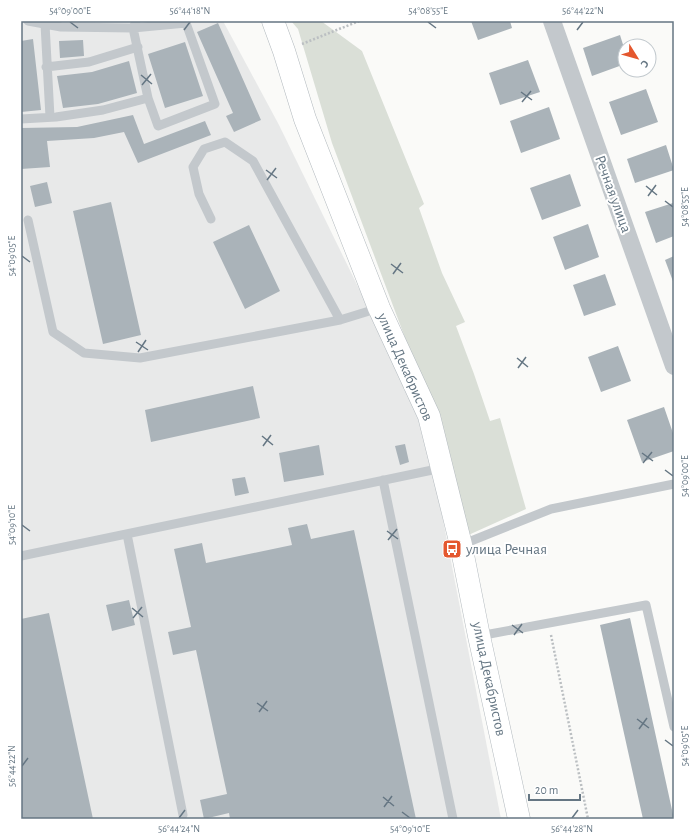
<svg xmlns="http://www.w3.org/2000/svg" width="695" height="840" viewBox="0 0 695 840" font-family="'Alegreya Sans',sans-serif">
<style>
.built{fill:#e8e9e9}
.green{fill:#dadfd7}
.building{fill:#aab3b9}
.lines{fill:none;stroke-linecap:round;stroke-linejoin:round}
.secondary-casing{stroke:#b3babf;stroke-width:23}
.path{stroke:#bbbfc2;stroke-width:2.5;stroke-dasharray:2 2;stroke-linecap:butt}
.lane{stroke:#c3c8cc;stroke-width:9}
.street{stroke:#c3c8cc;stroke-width:18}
.secondary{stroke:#fff;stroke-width:22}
.ticks{fill:none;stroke:#657683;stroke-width:1.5}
.labels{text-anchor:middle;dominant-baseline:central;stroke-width:4;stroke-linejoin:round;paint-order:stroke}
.street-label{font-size:15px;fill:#657683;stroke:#fff}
.poi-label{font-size:15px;fill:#657683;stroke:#fff;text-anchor:start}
.neatline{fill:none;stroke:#657683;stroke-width:1.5}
.ticks-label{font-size:10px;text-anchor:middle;fill:#657683}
</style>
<rect width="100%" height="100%" fill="#fafaf8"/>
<path class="built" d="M 21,21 L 223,21 L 279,125 L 424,422 L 501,819 L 21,819 Z"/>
<path class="green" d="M 291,21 L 321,21 L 362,51 L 424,204 L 419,208 L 442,273 L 465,322 L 456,326 L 474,374 L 490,421 L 500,418 L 526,509 L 464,537 L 434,415 L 332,143 L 298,29 Z"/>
<path class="building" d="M 471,21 L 510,21 L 512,28 L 478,40 Z
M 218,23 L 261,120 L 234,132 L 226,116 L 233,113 L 197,32 Z
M 620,35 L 625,51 L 625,64 L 592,76 L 583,48 Z
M 33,39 L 41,110 L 21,112 L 21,41 Z
M 83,40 L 84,56 L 60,58 L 59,41 Z
M 185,42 L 203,96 L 165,108 L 148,54 Z
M 528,60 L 540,92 L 500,105 L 489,73 Z
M 129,61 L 137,93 L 98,104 L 63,108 L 57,76 L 92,72 Z
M 646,89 L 658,122 L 621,135 L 609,102 Z
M 549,107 L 560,139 L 521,153 L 510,121 Z
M 133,115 L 144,144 L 205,121 L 211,135 L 138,163 L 124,132 L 94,138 L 47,141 L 50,167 L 21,169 L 21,128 L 77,127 Z
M 666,145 L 674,170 L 635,183 L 627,159 Z
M 570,174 L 581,206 L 542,220 L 530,188 Z
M 47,182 L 52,203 L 35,207 L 30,186 Z
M 111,202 L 141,335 L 103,344 L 73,211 Z
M 673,203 L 674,236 L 656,243 L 645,212 Z
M 588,224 L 599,257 L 565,270 L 553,237 Z
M 249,225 L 280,291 L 245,309 L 213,242 Z
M 674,256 L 674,284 L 665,260 Z
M 605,274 L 616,305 L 584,316 L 573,285 Z
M 618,346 L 631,381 L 601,392 L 588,357 Z
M 253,386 L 260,418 L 151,442 L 145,410 Z
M 664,407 L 674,436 L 674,451 L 642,462 L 627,420 Z
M 405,444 L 409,462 L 400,465 L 395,446 Z
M 319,445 L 324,475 L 284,482 L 279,453 Z
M 245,477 L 249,493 L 235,496 L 232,479 Z
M 307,524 L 311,539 L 354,530 L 416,819 L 230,819 L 229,813 L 204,819 L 200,800 L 227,794 L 196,650 L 173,655 L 168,632 L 191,627 L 174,549 L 202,543 L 206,563 L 292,545 L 288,528 Z
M 129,600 L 135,625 L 112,631 L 106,605 Z
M 49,613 L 93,819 L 21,819 L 21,619 Z
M 630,618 L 674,819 L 643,819 L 600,625 Z"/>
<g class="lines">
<g class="secondary-casing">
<path id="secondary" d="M 273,21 L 284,51 L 305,119 L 379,308 L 429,416 L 461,545 L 479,636 L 519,819"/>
</g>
<path class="path" d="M 302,44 L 359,21
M 551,635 L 588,819"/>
<path class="lane" d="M 28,21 L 61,27 L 133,28 L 136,21
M 186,23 L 215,104 L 158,126 L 148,98 L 133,28 Z
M 45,24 L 50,117
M 46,67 L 89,62 L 138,47
M 21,119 L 56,117 L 103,110 L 148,98
M 211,219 L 199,194 L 193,167 L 204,149 L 225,142 L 253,161 L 340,320
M 28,220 L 53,332 L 84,353 L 140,358 L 340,320 L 379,308
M 383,480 L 453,819
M 127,534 L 183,815
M 461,545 L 551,509 L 674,484
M 21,556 L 442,468
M 479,636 L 646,605 L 674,727"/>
<path class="street" d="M 552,21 L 674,366"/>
<use href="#secondary" class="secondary"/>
</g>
<path class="ticks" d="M 70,22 L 78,28M 428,22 L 436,28M 184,30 L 190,22M 577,30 L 583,22M 141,75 L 152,84M 142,85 L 151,74M 521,92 L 532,100M 522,102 L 531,91M 266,170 L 277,178M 267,180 L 276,168M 646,186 L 657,195M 648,196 L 656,185M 665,201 L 673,207M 22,256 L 30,262M 391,264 L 403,273M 393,274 L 401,263M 136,342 L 148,350M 138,352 L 146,340M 517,358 L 528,367M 518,368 L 526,357M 262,436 L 273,445M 263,446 L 271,435M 642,453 L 653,461M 643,463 L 652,452M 665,470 L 673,476M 22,525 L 30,531M 387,531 L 398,539M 388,540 L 397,529M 132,608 L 143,617M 133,618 L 142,607M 512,625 L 523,633M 514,635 L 522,624M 257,703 L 268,711M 259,712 L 267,701M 637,719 L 649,728M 639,729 L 647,718M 665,740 L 673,746M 22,766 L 28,758M 383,797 L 394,806M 384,807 L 392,796M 402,812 L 410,818M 179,818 L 185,810M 572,818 L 578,810"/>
<defs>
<g id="bus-square" transform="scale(1)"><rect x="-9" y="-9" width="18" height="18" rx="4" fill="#e4572e" stroke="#fff"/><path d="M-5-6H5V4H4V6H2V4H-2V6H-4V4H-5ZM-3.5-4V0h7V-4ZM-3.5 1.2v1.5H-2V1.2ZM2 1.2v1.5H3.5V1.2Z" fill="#fff"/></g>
</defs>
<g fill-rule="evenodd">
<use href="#bus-square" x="452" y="549"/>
</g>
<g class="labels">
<g class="street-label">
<text transform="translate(613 194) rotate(70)">Речная улица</text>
<text transform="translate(405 367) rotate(66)">улица Декабристов</text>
<text transform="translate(489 679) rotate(78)">улица Декабристов</text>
</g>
<g class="poi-label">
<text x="466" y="549">улица Речная</text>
</g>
</g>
<rect width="695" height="840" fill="none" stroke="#ffffff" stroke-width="44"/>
<g transform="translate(637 58) rotate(127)"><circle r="19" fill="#ffffff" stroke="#c1c8cd"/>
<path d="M0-3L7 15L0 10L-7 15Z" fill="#e4572e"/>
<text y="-6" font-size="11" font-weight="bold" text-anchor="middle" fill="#657683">С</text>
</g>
<path d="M529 794v6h51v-6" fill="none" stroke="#657683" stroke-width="2"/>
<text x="535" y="794" font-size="12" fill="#657683" stroke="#ffffff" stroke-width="3" paint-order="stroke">20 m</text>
<rect x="22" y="22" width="651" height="796" class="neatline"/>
<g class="ticks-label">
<text x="70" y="14">54°09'00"E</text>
<text x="190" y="14">56°44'18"N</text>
<text x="428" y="14">54°08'55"E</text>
<text x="583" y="14">56°44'22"N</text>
<text transform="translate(684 207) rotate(-90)" y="4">54°08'55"E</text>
<text transform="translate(11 256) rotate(-90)" y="4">54°09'05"E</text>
<text transform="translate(684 476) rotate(-90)" y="4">54°09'00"E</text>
<text transform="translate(11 525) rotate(-90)" y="4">54°09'10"E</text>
<text transform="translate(684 746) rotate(-90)" y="4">54°09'05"E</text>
<text transform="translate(11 766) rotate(-90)" y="4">56°44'22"N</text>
<text x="179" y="832">56°44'24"N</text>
<text x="410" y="832">54°09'10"E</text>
<text x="572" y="832">56°44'28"N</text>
</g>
</svg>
